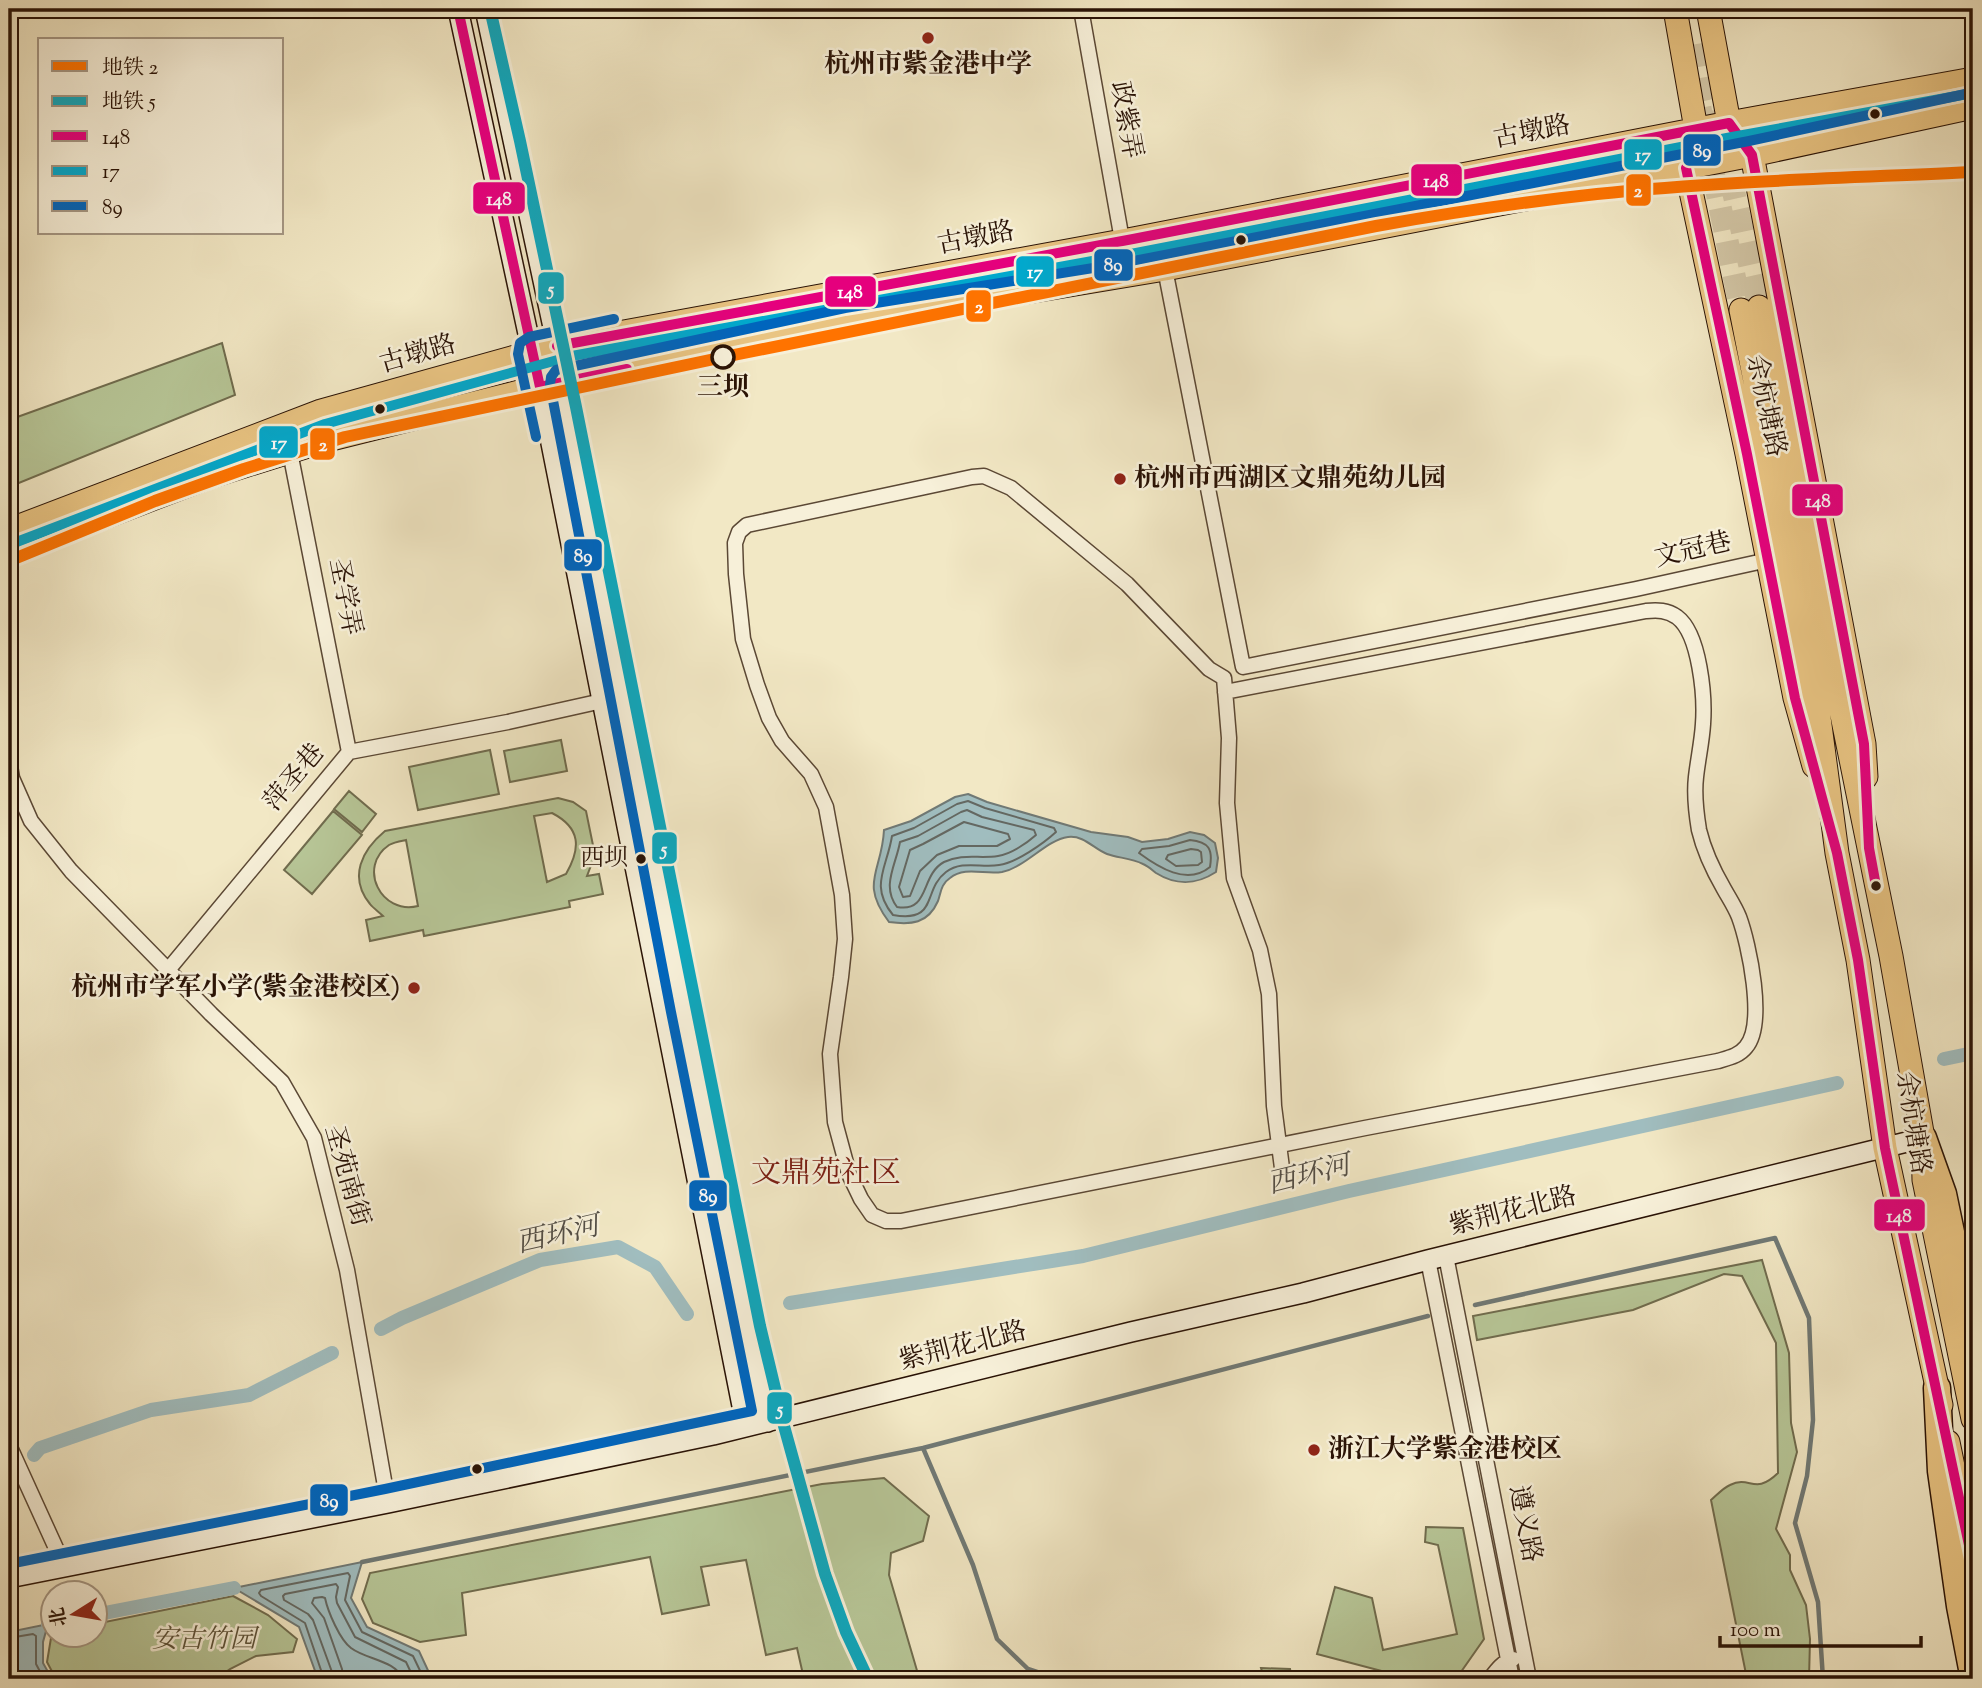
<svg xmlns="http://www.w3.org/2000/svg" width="1982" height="1688" viewBox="0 0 1982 1688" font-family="'Sorts Mill Goudy','Noto Serif SC',serif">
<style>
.green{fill:#b7c697;stroke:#706c4e;stroke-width:2;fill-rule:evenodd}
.water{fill:#a0bdbf;stroke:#707975;stroke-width:2}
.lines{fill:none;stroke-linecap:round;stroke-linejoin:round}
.shore{stroke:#646862;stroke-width:2}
.stream{stroke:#707975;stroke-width:4.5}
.canal{stroke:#a0bdbf;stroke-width:14}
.primary-tunnel{stroke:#d4c8a8;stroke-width:23;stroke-dasharray:23 11;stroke-linecap:butt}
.street-casing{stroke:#5b4835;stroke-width:17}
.secondary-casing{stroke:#291205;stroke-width:22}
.primary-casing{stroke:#291205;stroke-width:25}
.highway-casing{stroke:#291205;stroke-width:29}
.street{stroke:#f7f0d9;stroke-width:14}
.secondary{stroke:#f7f0d9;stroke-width:19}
.primary{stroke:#e9c482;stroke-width:23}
.highway{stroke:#e9c482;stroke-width:26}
.bus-1-casing{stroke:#f7f0d9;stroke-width:16}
.bus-2-casing{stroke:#f7f0d9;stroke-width:16}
.bus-3-casing{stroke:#f7f0d9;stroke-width:16}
.bus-1{stroke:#e5007d;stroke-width:10}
.bus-2{stroke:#00a9ce;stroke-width:10}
.bus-3{stroke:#0065bd;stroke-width:10}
.metro-1-casing{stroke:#f7f0d9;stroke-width:18}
.metro-2-casing{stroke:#f7f0d9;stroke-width:18}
.metro-1{stroke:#ff7300;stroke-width:12}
.metro-2{stroke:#0ea8be;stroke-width:12}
.poi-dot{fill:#8f2418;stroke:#f7f0d9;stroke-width:2.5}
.bus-dot{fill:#291205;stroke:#f7f0d9;stroke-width:2.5}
.stop-dot{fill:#f7f0d9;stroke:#291205;stroke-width:3.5}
.labels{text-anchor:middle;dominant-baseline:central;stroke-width:5;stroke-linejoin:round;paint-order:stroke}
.bus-label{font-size:24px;fill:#291205;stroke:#f7f0d9;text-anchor:end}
.poi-label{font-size:26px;font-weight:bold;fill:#291205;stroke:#f7f0d9;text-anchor:start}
.street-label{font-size:26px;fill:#291205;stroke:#f7f0d9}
.stop-label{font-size:26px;font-weight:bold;fill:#291205;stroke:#f7f0d9}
.park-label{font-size:26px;font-style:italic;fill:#5b5138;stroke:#f7f0d9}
.water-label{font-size:28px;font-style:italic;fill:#534e46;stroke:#f7f0d9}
.quarter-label{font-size:30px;fill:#7a1f14;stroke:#f7f0d9}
.line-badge{stroke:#f7f0d9;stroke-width:2.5}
.badge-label{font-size:19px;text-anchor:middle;font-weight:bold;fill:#fff}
</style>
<rect width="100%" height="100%" fill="#f2e8c5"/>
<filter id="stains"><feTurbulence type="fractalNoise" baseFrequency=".00286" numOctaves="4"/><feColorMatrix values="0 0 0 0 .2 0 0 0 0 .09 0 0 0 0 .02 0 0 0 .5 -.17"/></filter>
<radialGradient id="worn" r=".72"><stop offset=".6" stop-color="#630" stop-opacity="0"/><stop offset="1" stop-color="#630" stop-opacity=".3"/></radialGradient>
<path class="green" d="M 222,343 L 235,395 L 9,487 L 9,420 Z
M 561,740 L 567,771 L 510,782 L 504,751 Z
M 490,750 L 499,794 L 418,810 L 409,767 Z
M 349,791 L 376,814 L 362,832 L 334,809 Z
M 558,798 L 573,802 L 586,811 L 595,855 L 587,876 L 599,874 L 603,894 L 569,901 L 570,907 L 424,936 L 423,930 L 370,941 L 366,920 L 383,916 C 379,912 373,908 370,904 C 348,877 362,850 385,831 ZM 552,813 C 581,828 581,848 566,874 L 547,882 L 534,816 ZM 406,840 L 418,906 C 381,915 357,867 389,845 C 394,842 401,841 406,840 Z
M 333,811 L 362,835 L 312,894 L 284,870 Z
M 1762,1260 L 1789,1353 L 1791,1423 L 1797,1452 L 1776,1529 L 1790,1555 L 1790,1570 L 1806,1605 L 1810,1639 L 1809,1679 L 1747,1679 L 1711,1500 C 1717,1495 1723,1488 1730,1485 C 1751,1475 1754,1496 1778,1473 L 1776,1343 L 1742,1276 L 1724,1274 L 1633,1310 L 1477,1340 L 1473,1316 Z
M 884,1478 L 929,1516 L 923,1541 L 891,1553 L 889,1575 L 918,1674 L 924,1679 L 804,1679 L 797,1648 L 766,1655 L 746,1560 L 701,1567 L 709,1605 L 662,1614 L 650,1557 L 462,1593 L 466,1635 L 420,1642 L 373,1623 L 362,1599 L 370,1573 L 822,1484 Z
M 1426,1527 L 1463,1528 L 1484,1639 L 1456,1679 L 1412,1679 L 1317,1654 L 1335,1587 L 1372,1598 L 1383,1650 L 1457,1634 L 1438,1545 L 1425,1542 Z
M 233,1596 L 268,1615 L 297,1639 L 293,1652 L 256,1656 L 230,1669 L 216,1679 L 56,1679 L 47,1662 L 52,1632 L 52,1636 L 94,1636 L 95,1624 Z
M 1261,1668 L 1290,1669 L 1292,1679 L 1264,1679 Z"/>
<path class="water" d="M 968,794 L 987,802 L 1091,832 L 1128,837 L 1142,842 L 1168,839 L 1190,832 L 1204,835 L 1215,843 L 1218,858 L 1216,872 C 1196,885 1177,886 1156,873 C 1152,870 1148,866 1143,864 C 1131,858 1118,858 1107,854 C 1094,849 1084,835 1068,837 C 1046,840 1026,867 1002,872 C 985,875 965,866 950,878 C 941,884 941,892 938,901 C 928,924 911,925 889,922 C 859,882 882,872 884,830 L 911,821 L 955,797 Z
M 362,1562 L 351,1598 L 367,1627 L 419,1651 L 432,1679 L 318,1679 L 299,1627 L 234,1588 Z
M 48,1624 L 43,1642 L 43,1663 L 52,1679 L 9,1679 L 9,1632 Z"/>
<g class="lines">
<path class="shore" d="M 968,801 L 985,808 L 1054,828 L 1056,832 C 1044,843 1016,863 999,865 C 981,868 962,860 946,872 C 922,890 939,923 893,915 C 869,886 887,868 892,836 L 914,828 L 957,804 Z
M 967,810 L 982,817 L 1034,830 L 1036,835 C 1027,843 1011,854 998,856 C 979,859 963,853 944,862 C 920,875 930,913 897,907 C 881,886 896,865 900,842 L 918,836 L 961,812 Z
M 964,822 L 1008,834 L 1010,839 L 997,846 L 959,846 L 937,855 L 920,871 L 910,896 L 903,897 L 899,887 L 910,850 L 923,844 Z
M 1190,840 C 1209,842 1213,849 1210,867 C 1187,886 1158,867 1139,853 L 1142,849 L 1169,846 Z
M 1191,849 L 1198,850 L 1201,852 L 1202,862 L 1198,865 L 1176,866 L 1166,859 L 1168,855 Z
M 9,1638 L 33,1634 L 36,1636 L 36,1664 L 44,1679
M 324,1679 L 305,1623 L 261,1596 L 259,1593 L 261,1590 L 348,1573 L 350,1576 L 345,1600 L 362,1632 L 413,1656 L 424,1679
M 333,1679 L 332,1672 L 313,1620 L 308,1614 L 284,1600 L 283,1596 L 285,1594 L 336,1584 L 338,1587 L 336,1597 L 337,1603 L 355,1637 L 406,1662 L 414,1679
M 343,1679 L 342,1669 L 324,1618 L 312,1603 L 314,1598 L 322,1597 L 325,1598 C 328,1612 340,1640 351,1648 C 367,1660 395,1660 403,1679"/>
<path class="stream" d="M 1475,1305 L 1775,1238 L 1809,1318 L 1813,1420 L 1807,1476 L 1795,1523 L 1818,1602 L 1823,1679
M 923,1448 L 973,1565 L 997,1639 L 1028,1669 L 1058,1679
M 362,1562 L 923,1448 L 1428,1316"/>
<path class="canal" d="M 1944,1059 L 1973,1053
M 790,1303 L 1083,1256 L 1349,1191 L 1837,1083
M 381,1329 L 402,1318 L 540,1260 L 618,1247 L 655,1267 L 687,1314
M 34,1455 L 40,1448 L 151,1410 L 249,1395 L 332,1353
M 94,1615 L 234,1588
M 48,1624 L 52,1623"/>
<path class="primary-tunnel" d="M 1703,43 L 1709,80 L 1759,307
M 1700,108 L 1741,310"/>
<g class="street-casing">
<path id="street" d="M 1081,9 L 1122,240
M 486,13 L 508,9
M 1165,269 L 1243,667 L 1636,589 L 1768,560
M 290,452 L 349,752
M 1225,692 L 1646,611 C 1658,610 1667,610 1677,617 C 1700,634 1705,697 1703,724 C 1702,741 1698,759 1696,777 C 1694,794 1696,812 1699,830 C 1704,851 1713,870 1724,889 C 1729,898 1735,907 1739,917 C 1749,944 1766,1024 1746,1047 C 1739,1056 1728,1058 1718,1061 L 1365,1128 L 901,1221 L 886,1221 L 872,1215 L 861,1199 L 849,1174 L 835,1122 L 830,1054 L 841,977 L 845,939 L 842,895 L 833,845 L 826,807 L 811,774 L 782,741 L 769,718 L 757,685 L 743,639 L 736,574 L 735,543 L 739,532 L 747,525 L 972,477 L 984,476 L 1011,488 L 1127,584 L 1209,669 L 1224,678 L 1229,738 L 1227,803 L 1234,878 L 1260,950 L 1269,994 L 1274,1106 L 1282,1168
M 9,760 L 12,778 L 31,821 L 71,871 L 211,1014 L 282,1082 L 314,1138 L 347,1270 L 388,1503
M 168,970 L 349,752 L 508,722 L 602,701
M 1446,1256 L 1529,1679
M 1428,1260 L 1512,1679
M 9,1445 L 65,1568
M 1490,1679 C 1496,1671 1503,1661 1513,1659"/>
</g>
<g class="secondary-casing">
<path id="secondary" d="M 458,9 L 544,408 L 746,1426
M 485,9 L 557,346 L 685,1009 L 768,1422
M 9,1578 L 388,1503 L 713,1435 L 1131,1332 L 1303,1293 L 1428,1260 L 1923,1138"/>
</g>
<g class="primary-casing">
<path id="primary" d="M 1675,9 L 1696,129 L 1686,168 L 1747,454 L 1795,698 L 1814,766
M 1708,9 L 1729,123 L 1752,155 L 1864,744 L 1866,777
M 1759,307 L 1891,956 L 1923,1138 L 1924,1180 L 1973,1419
M 1741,310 L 1814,680 L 1837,853 L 1858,960 L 1885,1148 L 1941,1405
M 9,530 L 321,411 L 569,342 L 1133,239 L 1729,123 L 1973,79
M 9,554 L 209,477 L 327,440 L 527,390 L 848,322 L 1165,269 L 1752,155 L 1973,107
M 1948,1442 L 1973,1564"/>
</g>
<g class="highway-casing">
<path id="highway" d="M 1923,1138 L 1943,1194 L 1973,1338
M 1937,1388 L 1941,1471 L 1960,1606 L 1973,1674"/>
</g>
<use href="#street" class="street"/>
<use href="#secondary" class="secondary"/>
<use href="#primary" class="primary"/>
<use href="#highway" class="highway"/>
<g class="bus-1-casing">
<path id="bus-1" d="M 458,9 L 540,387
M 1729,123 L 1752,155 L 1864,744 L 1869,848 L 1876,886
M 1686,168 L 1747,454 L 1795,698 L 1837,853 L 1858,960 L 1885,1148 L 1973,1564
M 557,346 L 1133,239 L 1729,123
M 540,387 L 627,369"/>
</g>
<g class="bus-2-casing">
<path id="bus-2" d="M 14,543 L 325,424 L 572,356 L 1136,253 L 1732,137 L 1973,93"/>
</g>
<g class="bus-3-casing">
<path id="bus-3" d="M 536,437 L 518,354 L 520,343 L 529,337 L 614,319
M 9,1564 L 385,1489 L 752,1411 L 671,1012 L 550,385 L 551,377 L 556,370 L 845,308 L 1118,264 L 1749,141 L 1970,93"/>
</g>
<use href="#bus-1" class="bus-1"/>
<use href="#bus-2" class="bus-2"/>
<use href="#bus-3" class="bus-3"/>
<g class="metro-1-casing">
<path id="metro-1" d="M 9,561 L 155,501 L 244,469 L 345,437 L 724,357 L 1376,226 C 1449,213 1523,202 1597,194 C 1722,181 1848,178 1973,172"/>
</g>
<g class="metro-2-casing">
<path id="metro-2" d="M 490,9 L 520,141 L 576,407 L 760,1326 L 784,1426 L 825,1574 L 846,1632 L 868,1679"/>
</g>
<use href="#metro-1" class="metro-1"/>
<use href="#metro-2" class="metro-2"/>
</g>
<g class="poi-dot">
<circle cx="928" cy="38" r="7"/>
<circle cx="1120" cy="479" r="7"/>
<circle cx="414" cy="988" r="7"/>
<circle cx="1314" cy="1450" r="7"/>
</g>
<g class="bus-dot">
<circle cx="1875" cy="114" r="6"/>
<circle cx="1241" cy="240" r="6"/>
<circle cx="380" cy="409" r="6"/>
<circle cx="641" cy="859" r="6"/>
<circle cx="1876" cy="886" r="6"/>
<circle cx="477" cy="1469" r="6"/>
</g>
<circle class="stop-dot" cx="723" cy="357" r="11"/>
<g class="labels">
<g class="bus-label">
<text x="628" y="859">西坝</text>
</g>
<g class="poi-label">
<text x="928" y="65" text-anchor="middle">杭州市紫金港中学</text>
<text x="1134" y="479">杭州市西湖区文鼎苑幼儿园</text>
<text x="400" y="988" text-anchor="end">杭州市学军小学(紫金港校区)</text>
<text x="1328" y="1450">浙江大学紫金港校区</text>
</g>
<g class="street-label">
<text transform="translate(1125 120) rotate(80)">政紫弄</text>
<text transform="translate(1532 133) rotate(-11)">古墩路</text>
<text transform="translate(976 239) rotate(-11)">古墩路</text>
<text transform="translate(418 355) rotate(-16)">古墩路</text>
<text transform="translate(1765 406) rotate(78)">余杭塘路</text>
<text transform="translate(1693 551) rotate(-13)">文冠巷</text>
<text transform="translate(344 597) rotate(79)">圣学弄</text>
<text transform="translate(295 778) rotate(-50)">萍圣巷</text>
<text transform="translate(1912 1123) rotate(81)">余杭塘路</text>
<text transform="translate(346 1176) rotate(74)">圣苑南街</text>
<text transform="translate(1513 1212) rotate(-14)">紫荆花北路</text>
<text transform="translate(963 1347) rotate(-14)">紫荆花北路</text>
<text transform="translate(1524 1524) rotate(79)">遵义路</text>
</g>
<g class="stop-label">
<text x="723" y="388">三坝</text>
</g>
<g class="park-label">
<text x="204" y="1640">安古竹园</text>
</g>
<g class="water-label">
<text transform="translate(1309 1176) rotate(-14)">西环河</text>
<text transform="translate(558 1236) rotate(-13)">西环河</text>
</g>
<g class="quarter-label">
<text x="826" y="1174">文鼎苑社区</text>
</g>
</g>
<g class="line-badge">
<rect x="1682" y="133" width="40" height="34" rx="7" fill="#0065bd"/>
<rect x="1623" y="138" width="40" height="33" rx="7" fill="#00a9ce"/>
<rect x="1410" y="163" width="53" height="34" rx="7" fill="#e5007d"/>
<rect x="1625" y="173" width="27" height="34" rx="7" fill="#ff7300"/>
<rect x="472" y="181" width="54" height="34" rx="7" fill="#e5007d"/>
<rect x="1093" y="248" width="41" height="34" rx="7" fill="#0065bd"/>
<rect x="1015" y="255" width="40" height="33" rx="7" fill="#00a9ce"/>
<rect x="537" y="271" width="28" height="34" rx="7" fill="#0ea8be"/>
<rect x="824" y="275" width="53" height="33" rx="7" fill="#e5007d"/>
<rect x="965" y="289" width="27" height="34" rx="7" fill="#ff7300"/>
<rect x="258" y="425" width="41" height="34" rx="7" fill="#00a9ce"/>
<rect x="309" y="427" width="27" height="34" rx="7" fill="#ff7300"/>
<rect x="1791" y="483" width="53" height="34" rx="7" fill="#e5007d"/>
<rect x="563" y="538" width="40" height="34" rx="7" fill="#0065bd"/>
<rect x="651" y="831" width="27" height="34" rx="7" fill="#0ea8be"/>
<rect x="688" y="1179" width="40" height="33" rx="7" fill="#0065bd"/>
<rect x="1873" y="1198" width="53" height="34" rx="7" fill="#e5007d"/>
<rect x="766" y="1391" width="27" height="34" rx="7" fill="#0ea8be"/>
<rect x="309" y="1483" width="40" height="34" rx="7" fill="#0065bd"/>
</g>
<g class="badge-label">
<text x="1702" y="157">89</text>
<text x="1643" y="161">17</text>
<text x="1436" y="187">148</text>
<text x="1638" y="197">2</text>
<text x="499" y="205">148</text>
<text x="1113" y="271">89</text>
<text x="1035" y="278">17</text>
<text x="551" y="295">5</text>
<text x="850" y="298">148</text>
<text x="979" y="313">2</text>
<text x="279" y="449">17</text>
<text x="323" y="451">2</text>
<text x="1818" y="507">148</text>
<text x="583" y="562">89</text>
<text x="664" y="855">5</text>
<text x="708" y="1202">89</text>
<text x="1899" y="1222">148</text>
<text x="780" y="1415">5</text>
<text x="329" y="1507">89</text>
</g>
<rect width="1982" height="1688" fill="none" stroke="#f2e8c5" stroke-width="35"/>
<rect x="10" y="10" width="1961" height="1667" fill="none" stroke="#291205" stroke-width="3.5"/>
<rect x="18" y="18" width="1947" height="1653" fill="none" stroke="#291205" stroke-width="2"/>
<rect x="38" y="38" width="245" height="196" fill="#f7f0d9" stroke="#a59784" stroke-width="2"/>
<rect x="52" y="61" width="35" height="10" fill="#ff7300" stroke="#a59784" stroke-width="2"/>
<text x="102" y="74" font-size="21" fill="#291205">地铁 2</text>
<rect x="52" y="96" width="35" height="10" fill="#0ea8be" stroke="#a59784" stroke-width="2"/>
<text x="102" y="108" font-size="21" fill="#291205">地铁 5</text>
<rect x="52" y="131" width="35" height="10" fill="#e5007d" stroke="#a59784" stroke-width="2"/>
<text x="102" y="144" font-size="21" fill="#291205">148</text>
<rect x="52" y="166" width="35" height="10" fill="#00a9ce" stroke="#a59784" stroke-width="2"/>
<text x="102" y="178" font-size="21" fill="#291205">17</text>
<rect x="52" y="201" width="35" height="10" fill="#0065bd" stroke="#a59784" stroke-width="2"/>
<text x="102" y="214" font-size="21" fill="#291205">89</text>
<g transform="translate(74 1614) rotate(259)"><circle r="33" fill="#f7f0d9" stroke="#a59784" stroke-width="2"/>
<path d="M0-5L12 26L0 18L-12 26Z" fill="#8f2418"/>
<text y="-10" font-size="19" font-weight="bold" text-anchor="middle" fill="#291205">北</text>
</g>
<path d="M1720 1636v10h201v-10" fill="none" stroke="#291205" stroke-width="3.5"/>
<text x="1730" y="1636" font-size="21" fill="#291205" stroke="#f7f0d9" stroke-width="5" paint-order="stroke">100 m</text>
<rect width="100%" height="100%" filter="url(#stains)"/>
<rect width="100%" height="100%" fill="url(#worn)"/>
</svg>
